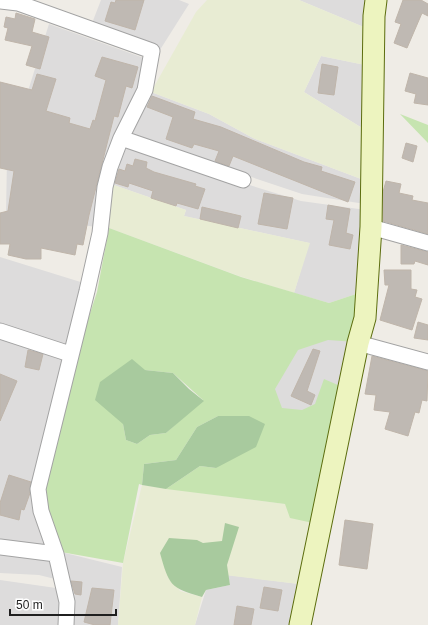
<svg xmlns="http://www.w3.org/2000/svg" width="428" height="625" viewBox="0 0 428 625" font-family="Helvetica,sans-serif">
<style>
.residential{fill:#dddcdc}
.farmland{fill:#e8ecd3}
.grass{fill:#c6e4b0;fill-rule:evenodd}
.forest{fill:#a8ca9e}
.building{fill:#bfb9b3;stroke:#bfb5aa}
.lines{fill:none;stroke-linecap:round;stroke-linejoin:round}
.street-casing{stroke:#a3a3a3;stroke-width:17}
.secondary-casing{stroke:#5c6d0e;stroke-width:23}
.street{stroke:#fff;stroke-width:15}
.secondary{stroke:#edf4bf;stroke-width:21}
</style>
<rect width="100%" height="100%" fill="#efece6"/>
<path class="residential" d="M 101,0 L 179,0 L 189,4 L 158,53 L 89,31 Z
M 299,0 L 373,0 L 371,30 Z
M 49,24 L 155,62 L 113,138 L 103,167 L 96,227 L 6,214 L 7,158 Z
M 321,56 L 370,66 L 367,131 L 304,92 Z
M 151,92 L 209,114 L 253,138 L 369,182 L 365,204 L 302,194 L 129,136 Z
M 124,146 L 301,201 L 366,210 L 365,291 L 329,303 L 294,293 L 309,243 L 184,216 L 186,210 L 111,184 Z
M 0,257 L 87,284 L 66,351 L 0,328 Z
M 286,326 L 356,342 L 339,428 L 266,410 Z
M 0,336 L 64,356 L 59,580 L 39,575 L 0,573 Z
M 61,552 L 122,567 L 118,625 L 72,625 Z
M 228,575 L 299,584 L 290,625 L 195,625 L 206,590 L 230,585 Z
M 0,580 L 56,588 L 62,593 L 62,625 L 0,625 Z"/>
<path class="farmland" d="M 207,0 L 299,0 L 371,30 L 370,66 L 321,56 L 304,92 L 367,131 L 369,182 L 253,138 L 209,114 L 151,92 L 196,12 Z
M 111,184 L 186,210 L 184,216 L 310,243 L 294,293 L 239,276 L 109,228 Z
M 142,485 L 285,504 L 313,523 L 299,584 L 165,568 L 180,591 L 202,597 L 195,625 L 118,625 L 123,563 Z"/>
<path class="grass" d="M 400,114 L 428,125 L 428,143 Z
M 109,228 L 241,277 L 329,303 L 365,291 L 356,342 L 328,340 L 298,350 L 275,389 L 282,408 L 302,410 L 315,404 L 324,379 L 347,389 L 313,523 L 290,518 L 285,504 L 166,489 L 200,466 L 216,468 L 249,416 L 218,416 L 197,427 L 176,460 L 144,464 L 142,485 L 139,484 L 123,563 L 61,552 L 48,515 L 43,490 L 75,359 L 97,292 ZM 145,370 L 173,373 L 203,400 L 166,433 L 150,435 L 137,444 L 126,440 L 123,424 Z"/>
<path class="forest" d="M 132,359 L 145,370 L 173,373 L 189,389 L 204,401 L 166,433 L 150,435 L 137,444 L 126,440 L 123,424 L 95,400 L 100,382 Z
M 218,416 L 249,416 L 265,424 L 256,447 L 216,468 L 200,466 L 166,489 L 142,485 L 144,464 L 176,460 L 197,427 Z
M 225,523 L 239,527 L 227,565 L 230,585 L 206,590 L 202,597 C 170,588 169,585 160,553 L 169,538 L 197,540 L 203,543 L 222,541 Z"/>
<path class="building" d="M 116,0 L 144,0 L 135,30 L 105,21 L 111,2 L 115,3 Z
M 403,0 L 421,0 L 428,4 L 428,16 L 422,13 L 407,48 L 394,43 L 401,24 L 395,22 Z
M 16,13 L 35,19 L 32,32 L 49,37 L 40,69 L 26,65 L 32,46 L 5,40 L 8,28 L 4,27 L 6,17 L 15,19 Z
M 102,57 L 138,67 L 132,88 L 126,86 L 118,117 L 114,116 L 89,215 L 83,245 L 77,244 L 75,255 L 41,248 L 41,259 L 26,259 L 8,255 L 10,244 L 0,244 L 0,213 L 8,211 L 14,171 L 0,168 L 0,82 L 32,90 L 37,74 L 56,79 L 46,111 L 70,118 L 69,123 L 90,129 L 93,120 L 95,121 L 106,80 L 95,76 Z
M 322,64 L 338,67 L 334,95 L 318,93 Z
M 410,73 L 428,78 L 428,105 L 414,103 L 416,94 L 405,91 Z
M 152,96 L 195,112 L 193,119 L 221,127 L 304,162 L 322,167 L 321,171 L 355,182 L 348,202 L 233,156 L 229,166 L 217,162 L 215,161 L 219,151 L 194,144 L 192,148 L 166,139 L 173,117 L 147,107 Z
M 406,143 L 417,146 L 413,162 L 402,158 Z
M 135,159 L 147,162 L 146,168 L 154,172 L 196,184 L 195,186 L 205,189 L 198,209 L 177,203 L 176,206 L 151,198 L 153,191 L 129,183 L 128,187 L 115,183 L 119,169 L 125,171 L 127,164 L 133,166 Z
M 386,181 L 401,184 L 399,193 L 413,196 L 412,200 L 428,203 L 428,234 L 383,221 L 383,192 Z
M 264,193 L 293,198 L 287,229 L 258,224 Z
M 328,205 L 350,209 L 346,233 L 353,235 L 350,249 L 329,245 L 334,220 L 326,219 Z
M 202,207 L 241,216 L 238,228 L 200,219 Z
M 401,245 L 428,252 L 428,265 L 415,261 L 414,264 L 401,264 Z
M 384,270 L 411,270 L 411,289 L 417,290 L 415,297 L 422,299 L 412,330 L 380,320 L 389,285 L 385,285 Z
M 418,322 L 428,325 L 428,340 L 414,338 Z
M 313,349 L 320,351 L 307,391 L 315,395 L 311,405 L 291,396 Z
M 28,350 L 43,354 L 39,370 L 25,367 Z
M 372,356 L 428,371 L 427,401 L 422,400 L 419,413 L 415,412 L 408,436 L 385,429 L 390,412 L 374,410 L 376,395 L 365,394 Z
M 0,374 L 17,381 L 0,421 Z
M 9,475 L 31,482 L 30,493 L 24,510 L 21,509 L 19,520 L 0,515 L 0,503 Z
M 345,520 L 373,524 L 367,569 L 339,565 Z
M 71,581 L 82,582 L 81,595 L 75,594 Z
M 264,587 L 282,590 L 278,611 L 260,608 Z
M 92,588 L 114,590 L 110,625 L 95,625 L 84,622 Z
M 237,606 L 254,609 L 251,625 L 234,625 Z"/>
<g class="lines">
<g class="street-casing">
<path id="street" d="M 0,1 L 18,3 L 152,51 L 145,90 L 121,138 L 110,167 L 105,187 L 100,233 L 87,291 L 38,489 L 41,511 L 56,554 L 67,602 L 66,625
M 121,138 L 243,180
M 371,227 L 428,243
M 0,331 L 70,354
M 358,343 L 428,362
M 0,547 L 56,554"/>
</g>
<g class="secondary-casing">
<path id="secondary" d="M 300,625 L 358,343 L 365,318 L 371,227 L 374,16 L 376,0"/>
</g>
<use href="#street" class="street"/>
<use href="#secondary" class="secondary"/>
</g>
<path d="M10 609v6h106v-6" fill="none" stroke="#1f1f1f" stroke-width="2"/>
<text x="16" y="609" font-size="12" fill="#1f1f1f" stroke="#ffffff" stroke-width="3" paint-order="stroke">50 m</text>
</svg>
